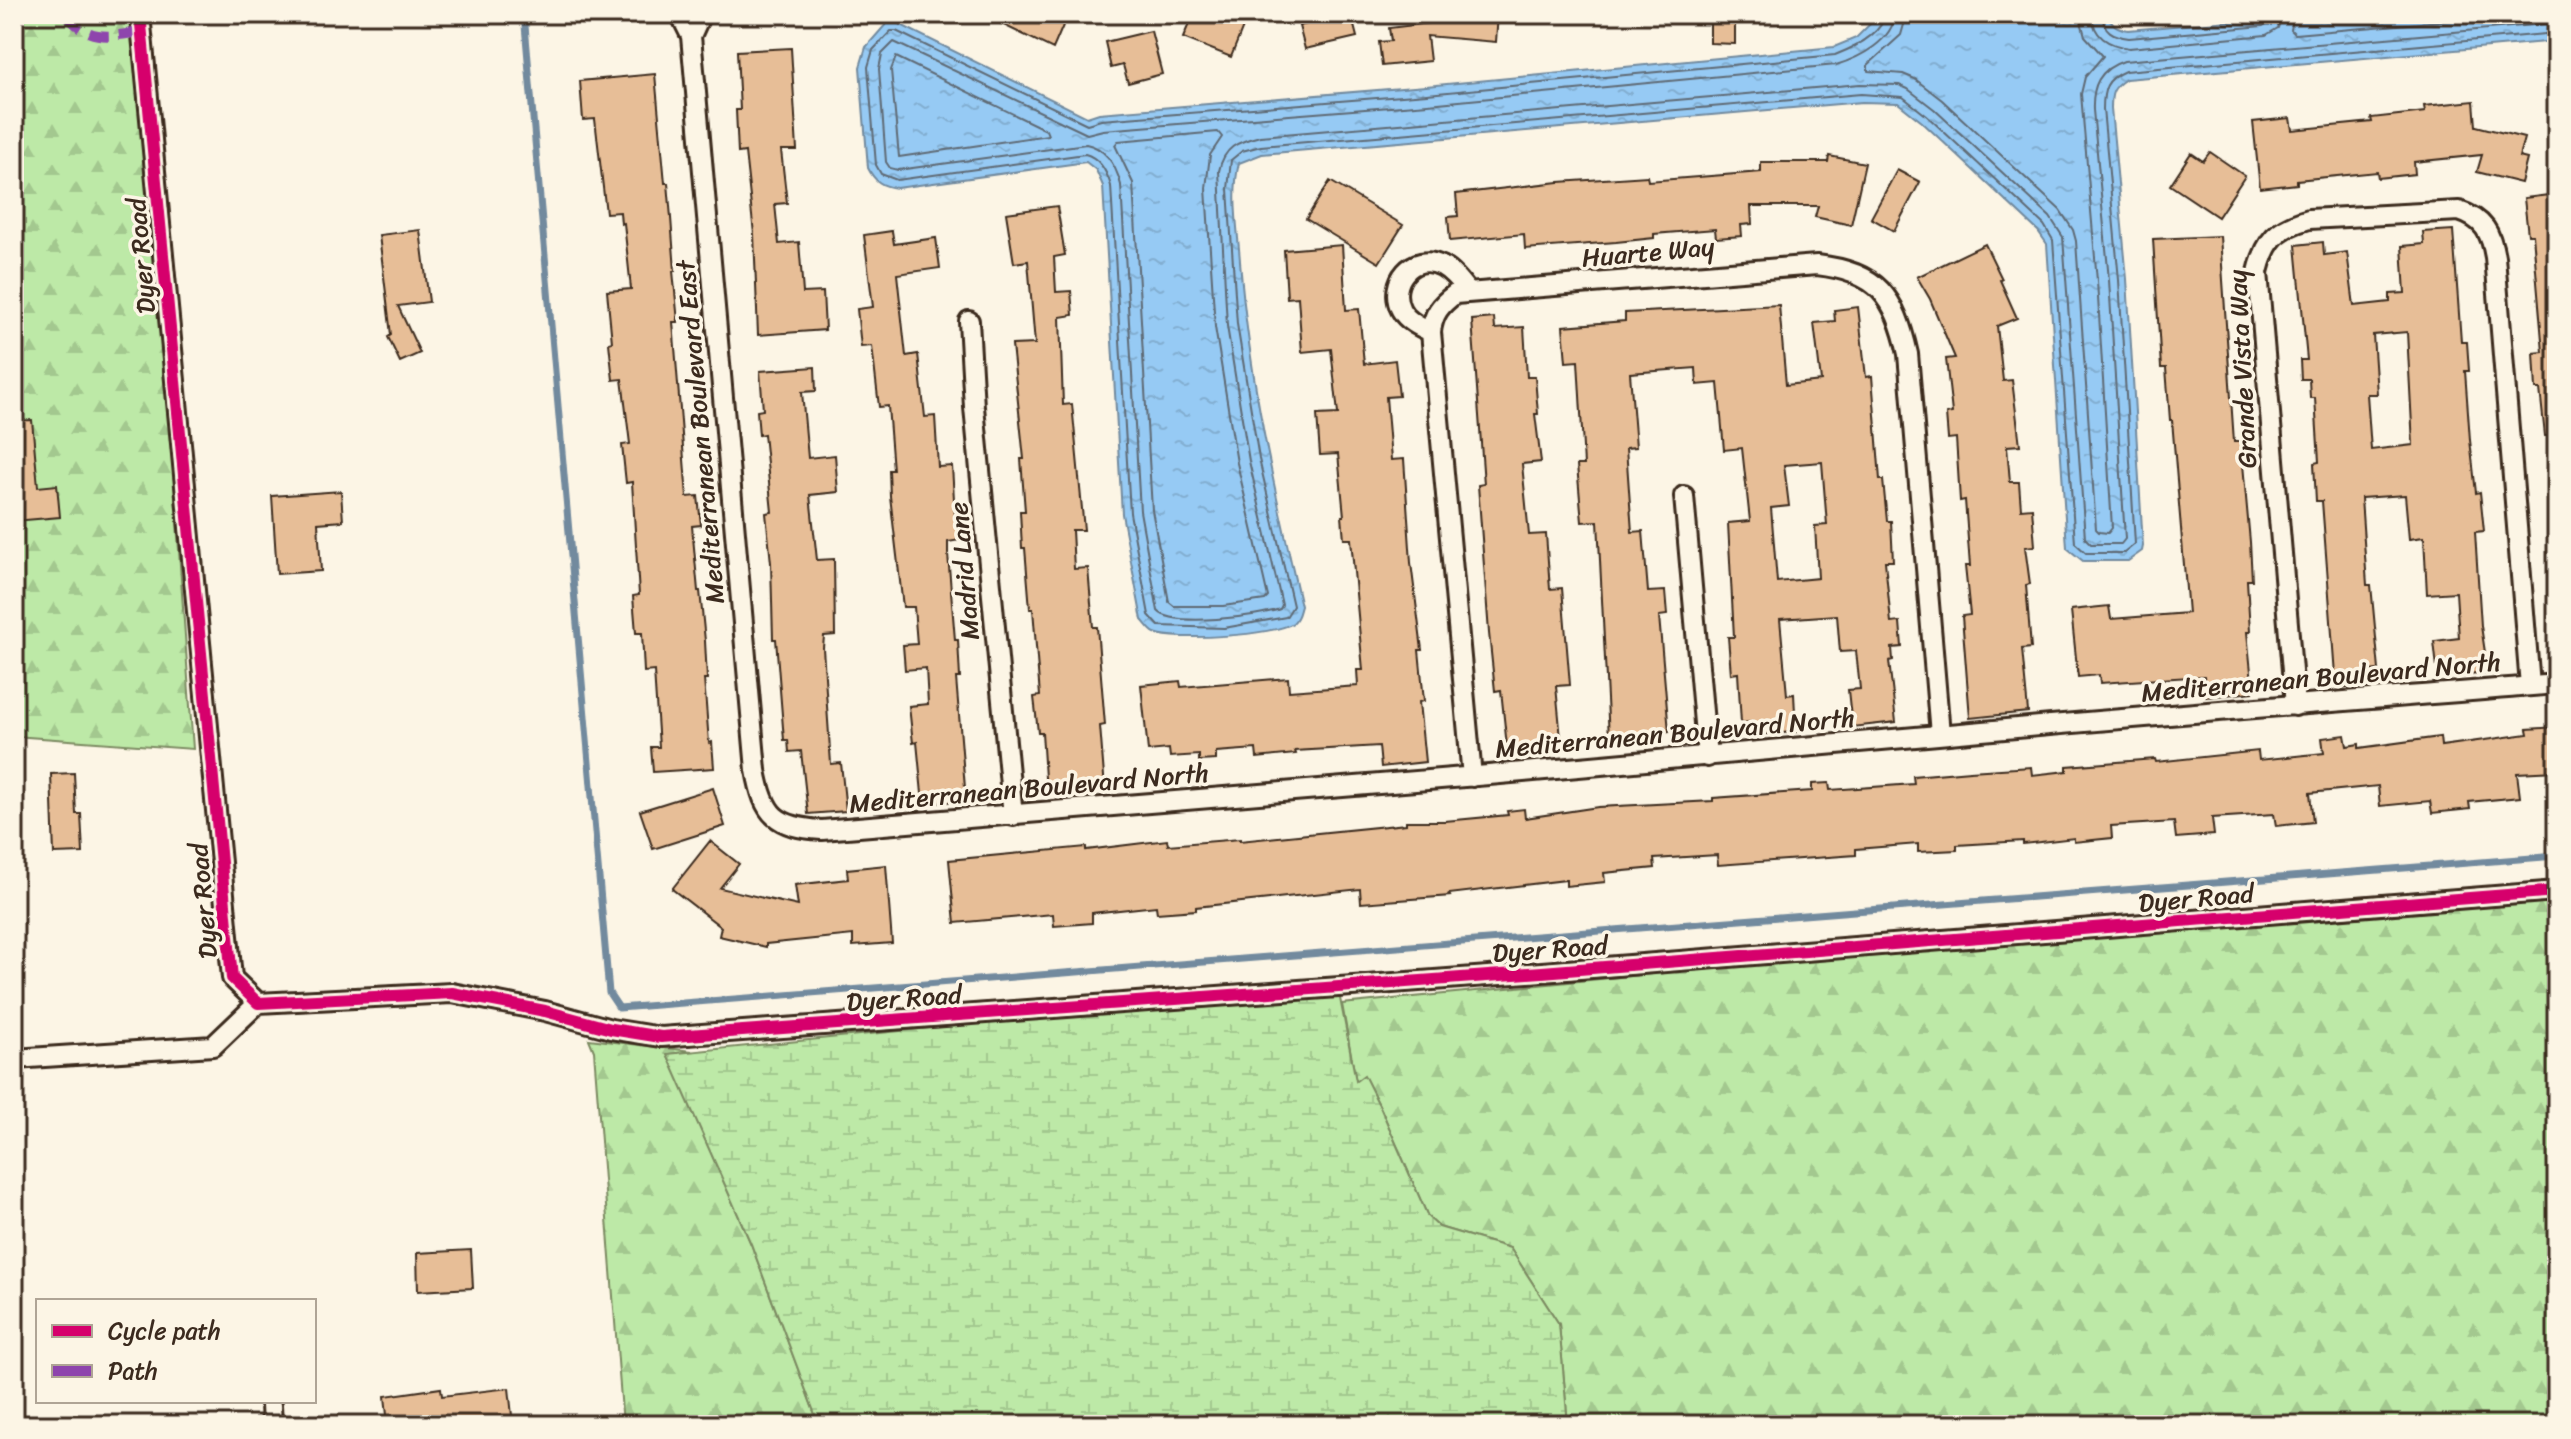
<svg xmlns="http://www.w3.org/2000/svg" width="2571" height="1439" viewBox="0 0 2571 1439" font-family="Sriracha,sans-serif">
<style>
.forest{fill:url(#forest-firs);stroke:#7c8a62;stroke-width:2}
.wetland{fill:url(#wetland-marsh);stroke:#7c8a62;stroke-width:2}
.water{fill:url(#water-ripples);stroke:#728a9e;stroke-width:2}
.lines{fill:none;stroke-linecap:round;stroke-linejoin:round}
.shore{stroke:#5f6a74;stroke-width:2}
.stream{stroke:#728a9e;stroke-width:7}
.building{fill:#e7be97;stroke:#3b2a1e;stroke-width:2;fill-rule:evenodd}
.minor-casing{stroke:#3b2a1e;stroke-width:24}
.minor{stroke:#fcf5e5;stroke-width:18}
.quiet{stroke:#8e44ad;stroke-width:10;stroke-dasharray:20 10;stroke-linecap:butt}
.cycleway-casing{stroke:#fcf5e5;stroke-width:17}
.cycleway{stroke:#d6006c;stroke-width:12}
.labels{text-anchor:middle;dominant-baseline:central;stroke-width:7;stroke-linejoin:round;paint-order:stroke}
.street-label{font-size:26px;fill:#3b2a1e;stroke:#fcf5e5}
</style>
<defs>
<pattern id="forest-firs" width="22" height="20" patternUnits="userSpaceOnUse" patternTransform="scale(2)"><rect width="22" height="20" fill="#bde9a7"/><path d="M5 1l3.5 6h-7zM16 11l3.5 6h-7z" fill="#a3c88f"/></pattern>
<pattern id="wetland-marsh" width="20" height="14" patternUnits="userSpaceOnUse" patternTransform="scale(2)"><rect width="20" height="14" fill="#bde9a7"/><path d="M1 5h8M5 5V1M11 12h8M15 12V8" fill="none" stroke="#a3c88f"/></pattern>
<pattern id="water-ripples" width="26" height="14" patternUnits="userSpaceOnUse" patternTransform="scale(2)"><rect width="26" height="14" fill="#96caf4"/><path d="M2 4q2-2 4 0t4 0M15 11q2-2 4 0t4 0" fill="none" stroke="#82aed1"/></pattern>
</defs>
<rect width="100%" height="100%" fill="#fcf5e5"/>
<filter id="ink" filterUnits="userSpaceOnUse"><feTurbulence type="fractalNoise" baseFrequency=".0125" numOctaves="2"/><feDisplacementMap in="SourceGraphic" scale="16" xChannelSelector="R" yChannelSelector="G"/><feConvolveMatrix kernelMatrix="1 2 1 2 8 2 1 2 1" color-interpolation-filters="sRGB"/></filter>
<g filter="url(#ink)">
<path class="forest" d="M 14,14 L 124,14 L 144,55 L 193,749 L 14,736 Z
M 2557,886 L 2557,1425 L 1568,1425 L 1559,1324 L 1510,1248 L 1439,1227 L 1428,1217 L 1381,1109 L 1364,1076 L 1356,1082 L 1342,1004 Z
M 589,1039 L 692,1051 L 668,1054 L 751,1244 L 819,1425 L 623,1425 L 594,1051 Z"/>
<path class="wetland" d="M 1338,988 L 1356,1081 L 1364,1075 L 1381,1109 L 1428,1217 L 1439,1227 L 1510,1248 L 1559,1324 L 1568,1425 L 819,1425 L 751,1244 L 667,1054 Z"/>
<path class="water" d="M 1880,14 L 2109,14 C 2111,25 2117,28 2128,30 L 2308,14 L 2557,14 L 2557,41 L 2126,79 C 2112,88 2111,93 2111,109 L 2127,279 L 2143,546 L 2142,551 L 2128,561 L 2083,561 L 2067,548 L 2047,244 L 2038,231 L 1922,122 L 1898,103 L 1862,102 L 1262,154 L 1239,163 C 1231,194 1238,230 1240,261 C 1249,378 1275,492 1301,606 C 1299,612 1299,618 1293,623 C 1276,635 1175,642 1155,633 C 1150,631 1146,624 1142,620 L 1122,514 L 1103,186 L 1096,170 L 1086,162 L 897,188 C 882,186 875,182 868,168 L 860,67 L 866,47 L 887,23 L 897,23 L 1087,117 L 1099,113 L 1426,86 L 1834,47 L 1856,38 Z"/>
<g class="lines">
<path class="shore" d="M 1885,14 C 1882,35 1853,48 1835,55 L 1427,94 L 1101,120 L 1087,124 L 896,31 L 891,31 L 873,50 L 868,67 L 876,165 L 881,174 L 897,180 L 1085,154 C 1100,158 1107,172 1111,186 L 1130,513 L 1149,615 L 1159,626 L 1224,628 L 1286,617 L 1293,606 L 1259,459 L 1237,324 L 1228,189 L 1231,160 L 1242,151 L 1261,146 L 1861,94 L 1903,97 L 1927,116 L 2044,225 L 2053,240 L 2075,543 L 2086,553 L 2124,553 L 2135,544 L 2119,280 L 2103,109 C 2103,89 2106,79 2125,71 L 2557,33
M 1895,14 C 1893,41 1859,58 1836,65 L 1428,104 L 1103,130 L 1087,134 L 894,42 L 882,54 L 879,69 L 886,162 L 890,168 L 898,170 L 1086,144 C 1106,148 1116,166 1121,185 L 1140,511 L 1158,611 C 1173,628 1259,616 1280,609 L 1282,605 L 1249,461 L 1227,326 L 1219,171 C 1224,147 1237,142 1260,136 L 1860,84 L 1899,85 L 1908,89 L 1934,109 L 2050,217 L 2063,237 L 2085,538 L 2091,544 L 2121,544 L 2125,539 L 2109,280 L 2093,110 C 2092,86 2099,69 2124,61 L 2557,23
M 1907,14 L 1901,35 L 1868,65 L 1868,71 L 1903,74 L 1915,79 L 1942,100 L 2060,210 L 2073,230 L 2076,241 L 2096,529 L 2099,532 L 2108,533 L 2112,528 L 2097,281 L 2081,94 L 2085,77 L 2103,56 L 2085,36 L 2079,14
M 2092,14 C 2093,37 2108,45 2129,48 L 2266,35 L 2278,28 L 2282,14
M 2102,14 C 2103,31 2113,36 2129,38 L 2263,26 L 2270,22 L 2272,14
M 2294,14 L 2291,30 L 2295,34 L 2523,14
M 896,57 L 1046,130 L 1048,135 L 899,157 L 891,70 Z
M 1218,132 L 1222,137 L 1210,155 L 1206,188 L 1215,327 L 1237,463 L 1268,597 L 1265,600 L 1223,606 L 1174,606 L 1169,602 L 1152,510 L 1133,183 L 1115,145 L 1118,141 Z"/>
<path class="stream" d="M 524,14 L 609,993 L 619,1008 L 2557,856"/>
</g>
<path class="building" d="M 981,14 L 1068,14 L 1053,49 Z
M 1193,14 L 1225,14 L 1245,22 L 1231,57 L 1183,38 Z
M 1347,14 L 1351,14 L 1357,37 L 1305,49 L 1299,26 Z
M 1453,14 L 1498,14 L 1496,42 L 1427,36 L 1430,61 L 1382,66 L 1379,42 L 1391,41 L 1389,28 L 1453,20 Z
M 1710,14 L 1735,14 L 1735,44 L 1710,43 Z
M 1151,31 L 1162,74 L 1128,83 L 1123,65 L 1111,68 L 1105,42 Z
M 791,48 L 797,150 L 781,150 L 787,203 L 775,204 L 779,244 L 799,242 L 803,293 L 823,292 L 825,330 L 758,335 L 754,234 L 745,152 L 738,153 L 736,110 L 740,110 L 737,51 Z
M 655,74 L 665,183 L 668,183 L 671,218 L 675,271 L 673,271 L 678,322 L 673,322 L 687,497 L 698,496 L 701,525 L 692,526 L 698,591 L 700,591 L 705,641 L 707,679 L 704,679 L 709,743 L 712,742 L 714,768 L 653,772 L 651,747 L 659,747 L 654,671 L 644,672 L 642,633 L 636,633 L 633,596 L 639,595 L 632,482 L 626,483 L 622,445 L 630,444 L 622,379 L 613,380 L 609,343 L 612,342 L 607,291 L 631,289 L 624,223 L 621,224 L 620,212 L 606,213 L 595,119 L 583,120 L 580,81 Z
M 2474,101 L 2476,126 L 2524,138 L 2519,157 L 2527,159 L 2521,183 L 2477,172 L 2482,155 L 2414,162 L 2415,174 L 2378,178 L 2377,172 L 2297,180 L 2297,184 L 2260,188 L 2253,122 L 2290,118 L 2292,130 L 2372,122 L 2371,118 L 2425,112 L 2424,106 Z
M 2210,152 L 2245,176 L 2218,217 L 2170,185 L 2191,153 L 2203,161 Z
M 1829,156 L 1865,163 L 1851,225 L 1815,217 L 1818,206 L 1751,206 L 1752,224 L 1741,225 L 1742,236 L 1716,238 L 1715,229 L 1654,234 L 1654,238 L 1616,242 L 1525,249 L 1524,234 L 1450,241 L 1448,217 L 1458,216 L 1456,194 L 1559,182 L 1647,176 L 1648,181 L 1761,172 L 1761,162 L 1828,162 Z
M 1897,170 L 1920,182 L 1894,231 L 1871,218 Z
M 1330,181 L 1403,225 L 1379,263 L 1306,219 Z
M 2557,194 L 2557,436 L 2545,436 L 2540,389 L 2536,389 L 2534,353 L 2543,352 L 2533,235 L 2528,235 L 2524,198 Z
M 1057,206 L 1065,255 L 1054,257 L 1056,292 L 1071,291 L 1073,315 L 1060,317 L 1063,405 L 1072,404 L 1084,530 L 1072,530 L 1074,569 L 1088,568 L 1093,627 L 1097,627 L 1105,725 L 1100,726 L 1105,789 L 1046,793 L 1042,732 L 1038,732 L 1034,697 L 1040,696 L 1033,609 L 1030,609 L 1025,548 L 1022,548 L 1020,511 L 1025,511 L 1021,459 L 1024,459 L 1012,345 L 1035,344 L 1028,261 L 1014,263 L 1006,213 Z
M 420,230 L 429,302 L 398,306 L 420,353 L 400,362 L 388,337 L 391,335 L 379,235 Z
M 2453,230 L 2461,342 L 2467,342 L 2469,371 L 2465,371 L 2470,440 L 2476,493 L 2480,492 L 2484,531 L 2475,532 L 2481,626 L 2488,672 L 2438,677 L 2434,641 L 2459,638 L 2456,592 L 2427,594 L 2424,537 L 2409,539 L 2405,495 L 2361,498 L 2367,585 L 2371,585 L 2379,670 L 2369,671 L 2371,685 L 2336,688 L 2322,501 L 2316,501 L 2314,463 L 2319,462 L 2315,398 L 2310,398 L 2309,379 L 2301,379 L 2300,360 L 2307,360 L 2296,245 L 2323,242 L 2324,255 L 2347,252 L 2354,306 L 2390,302 L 2390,294 L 2405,293 L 2402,246 L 2424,244 L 2423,232 ZM 2407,332 L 2413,445 L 2371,450 L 2367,394 L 2377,394 L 2373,335 Z
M 892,231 L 894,244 L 936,238 L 940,268 L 897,274 L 906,356 L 918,354 L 925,417 L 935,416 L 938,467 L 952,466 L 955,516 L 958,516 L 960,540 L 948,542 L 948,554 L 955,640 L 958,640 L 960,678 L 956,678 L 966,800 L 923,804 L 917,742 L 913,743 L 909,706 L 928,704 L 926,668 L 905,670 L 903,645 L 917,644 L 914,607 L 903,607 L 890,496 L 889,470 L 893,470 L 888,406 L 879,407 L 872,346 L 861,347 L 857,309 L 873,307 L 864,235 Z
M 2220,236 L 2234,442 L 2241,442 L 2250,542 L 2252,580 L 2247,580 L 2250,632 L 2247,632 L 2253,692 L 2206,697 L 2204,676 L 2100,683 L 2099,675 L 2078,677 L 2071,610 L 2109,606 L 2111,619 L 2188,613 L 2172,420 L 2170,420 L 2166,368 L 2161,368 L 2153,239 Z
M 1985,244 L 2002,279 L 2000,280 L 2017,318 L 1997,326 L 2003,381 L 2012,380 L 2020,445 L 2007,446 L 2010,482 L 2019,482 L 2021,509 L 2032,508 L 2035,546 L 2025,547 L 2030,584 L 2026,585 L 2031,648 L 2022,649 L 2028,712 L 1970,718 L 1962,616 L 1970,615 L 1965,566 L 1970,566 L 1965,500 L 1960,501 L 1956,438 L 1948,439 L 1946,414 L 1952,413 L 1946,359 L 1955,358 L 1930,299 L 1917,277 Z
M 1342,245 L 1346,310 L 1359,309 L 1364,364 L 1395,360 L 1399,396 L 1386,397 L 1391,460 L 1404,459 L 1411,563 L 1422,650 L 1419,650 L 1424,701 L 1419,702 L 1425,762 L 1381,767 L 1379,746 L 1295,751 L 1296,754 L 1257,758 L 1256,749 L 1216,752 L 1216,760 L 1199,761 L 1199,755 L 1170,757 L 1169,749 L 1148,751 L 1141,685 L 1180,681 L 1181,687 L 1288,678 L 1289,691 L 1358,686 L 1357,670 L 1363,670 L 1351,539 L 1344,539 L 1342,516 L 1344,516 L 1338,454 L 1320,455 L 1317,415 L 1338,414 L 1331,349 L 1302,352 L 1298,297 L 1287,298 L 1284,250 Z
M 1779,305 L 1786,385 L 1821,381 L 1814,323 L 1835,321 L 1834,310 L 1858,307 L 1866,377 L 1872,376 L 1880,480 L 1883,480 L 1887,521 L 1891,521 L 1893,561 L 1885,561 L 1891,623 L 1900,622 L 1902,647 L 1892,648 L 1893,660 L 1889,661 L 1896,722 L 1852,727 L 1848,690 L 1860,689 L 1856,651 L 1840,652 L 1837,615 L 1780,619 L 1787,695 L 1794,694 L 1796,732 L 1752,735 L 1752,722 L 1741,723 L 1738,673 L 1731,674 L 1728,637 L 1734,637 L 1728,523 L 1750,521 L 1742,448 L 1724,450 L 1718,383 L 1697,385 L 1696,368 L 1630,373 L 1636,447 L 1626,448 L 1632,532 L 1643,531 L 1648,592 L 1665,591 L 1667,615 L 1659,616 L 1669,732 L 1609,738 L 1598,521 L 1582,522 L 1577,465 L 1584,465 L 1578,361 L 1566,362 L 1563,326 L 1625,321 L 1625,313 ZM 1822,462 L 1827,525 L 1815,526 L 1818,578 L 1777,582 L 1771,508 L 1789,506 L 1784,465 Z
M 1494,318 L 1495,329 L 1524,327 L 1527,377 L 1535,377 L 1538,414 L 1535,414 L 1541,462 L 1522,464 L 1529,535 L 1546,534 L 1550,589 L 1562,588 L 1570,685 L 1556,686 L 1561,739 L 1548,740 L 1549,752 L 1508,756 L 1501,690 L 1495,691 L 1489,633 L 1478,485 L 1484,484 L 1472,320 Z
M 815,367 L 816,391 L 802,392 L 808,458 L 835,455 L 838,492 L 810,495 L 817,560 L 834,559 L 835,635 L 824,636 L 823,648 L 831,764 L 841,763 L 846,811 L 808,814 L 801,751 L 789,752 L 788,740 L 784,740 L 776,639 L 773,639 L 771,563 L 766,513 L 772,512 L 764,434 L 759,435 L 757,411 L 763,410 L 760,371 Z
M 32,420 L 38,487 L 57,485 L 60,517 L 14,521 L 14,421 Z
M 341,491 L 343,521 L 318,523 L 321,571 L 277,574 L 272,496 Z
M 2557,727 L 2557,771 L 2517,773 L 2520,797 L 2469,802 L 2470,809 L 2432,813 L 2430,801 L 2380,806 L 2378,786 L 2310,793 L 2313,822 L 2276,826 L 2274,814 L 2212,818 L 2214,835 L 2176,838 L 2174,822 L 2111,826 L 2112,838 L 2074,842 L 2074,838 L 2023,844 L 2023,841 L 1957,845 L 1957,850 L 1918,852 L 1918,844 L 1856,849 L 1856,855 L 1718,865 L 1717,855 L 1654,859 L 1655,868 L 1604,873 L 1605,882 L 1566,886 L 1566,880 L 1449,894 L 1450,896 L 1361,903 L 1360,889 L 1196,907 L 1196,910 L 1157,913 L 1156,906 L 1092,913 L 1092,923 L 1054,926 L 1053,914 L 955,923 L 949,860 L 1086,847 L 1086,850 L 1167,840 L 1168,845 L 1240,839 L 1240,841 L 1406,824 L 1406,821 L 1445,821 L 1508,815 L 1507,811 L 1524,809 L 1525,818 L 1598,807 L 1713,801 L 1713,798 L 1812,791 L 1812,784 L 1829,783 L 1830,790 L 1914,784 L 1913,776 L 1970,771 L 2031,767 L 2032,775 L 2067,771 L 2067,766 L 2155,759 L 2156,762 L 2258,751 L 2259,760 L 2324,753 L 2322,738 L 2345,735 L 2347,746 L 2359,744 L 2359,748 L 2440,737 L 2441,746 L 2528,734 L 2527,729 Z
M 74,773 L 76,814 L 81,814 L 83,853 L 54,854 L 51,774 Z
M 713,788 L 725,826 L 653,849 L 640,811 Z
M 710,841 L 739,864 L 720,888 L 798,906 L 795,885 L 848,879 L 847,869 L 886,865 L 892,943 L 853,946 L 853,935 L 766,944 L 766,947 L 719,936 L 721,927 L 672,889 Z
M 471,1250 L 473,1288 L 418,1291 L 417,1253 Z
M 441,1388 L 442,1396 L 509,1388 L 513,1425 L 388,1425 L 385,1396 Z"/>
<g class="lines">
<g class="minor-casing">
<path id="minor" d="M 140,14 L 232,978 L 258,1003 L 452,993 L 545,1011 L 611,1029 L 661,1037 L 1542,972 L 2557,891
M 680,14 L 691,36
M 701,14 L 691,36 L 756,770 C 764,816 776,827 822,830 C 1195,801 1566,769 1938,735 C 2144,716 2351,701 2557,684
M 969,321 L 974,407 L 1013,816
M 1431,332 C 1420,327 1407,321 1401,310 C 1387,283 1413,251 1442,266 C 1453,272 1461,283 1468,292
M 1684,496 L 1707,757
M 2295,706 L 2258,272 C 2266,239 2277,228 2309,219 L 2459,211 C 2484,219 2491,233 2495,257 L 2530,686
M 1472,777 L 1431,332 C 1433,314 1440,305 1455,294 L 1817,265 C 1878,272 1895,296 1908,354 L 1940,734
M 14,1059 L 213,1046 L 258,1003
M 271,1405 L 272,1425"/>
</g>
<use href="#minor" class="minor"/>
<path class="quiet" d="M 66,14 C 90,43 108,36 142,32"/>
<g class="cycleway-casing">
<path id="cycleway" d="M 140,14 L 232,978 L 258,1003 L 452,993 L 545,1011 L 611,1029 L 661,1037 L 1542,972 L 2557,891"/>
</g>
<use href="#cycleway" class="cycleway"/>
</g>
</g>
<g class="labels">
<g class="street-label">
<text transform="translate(1648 252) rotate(-5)">Huarte Way</text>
<text transform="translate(141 256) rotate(-95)">Dyer Road</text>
<text transform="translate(2242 369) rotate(-93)">Grande Vista Way</text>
<text transform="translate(700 432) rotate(-95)">Mediterranean Boulevard East</text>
<text transform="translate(964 571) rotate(-95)">Madrid Lane</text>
<text transform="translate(2321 677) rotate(-5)">Mediterranean Boulevard North</text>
<text transform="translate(1675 733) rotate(-5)">Mediterranean Boulevard North</text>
<text transform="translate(1029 788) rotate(-5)">Mediterranean Boulevard North</text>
<text transform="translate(2196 898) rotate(-5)">Dyer Road</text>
<text transform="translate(203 901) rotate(-95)">Dyer Road</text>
<text transform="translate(1550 949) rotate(-4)">Dyer Road</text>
<text transform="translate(904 998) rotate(-4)">Dyer Road</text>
</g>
</g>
<rect width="2571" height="1439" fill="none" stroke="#fcf5e5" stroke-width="48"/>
<rect x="24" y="24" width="2523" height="1391" fill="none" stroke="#3b2a1e" stroke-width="3" filter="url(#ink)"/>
<rect x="36" y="1299" width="280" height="104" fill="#fcf5e5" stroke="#afa495" stroke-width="2"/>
<rect x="52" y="1325" width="40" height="12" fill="#d6006c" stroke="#afa495" stroke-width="2"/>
<text x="108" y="1339" font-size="24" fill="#3b2a1e">Cycle path</text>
<rect x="52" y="1365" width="40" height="12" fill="#8e44ad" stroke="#afa495" stroke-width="2"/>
<text x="108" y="1379" font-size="24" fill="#3b2a1e">Path</text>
</svg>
